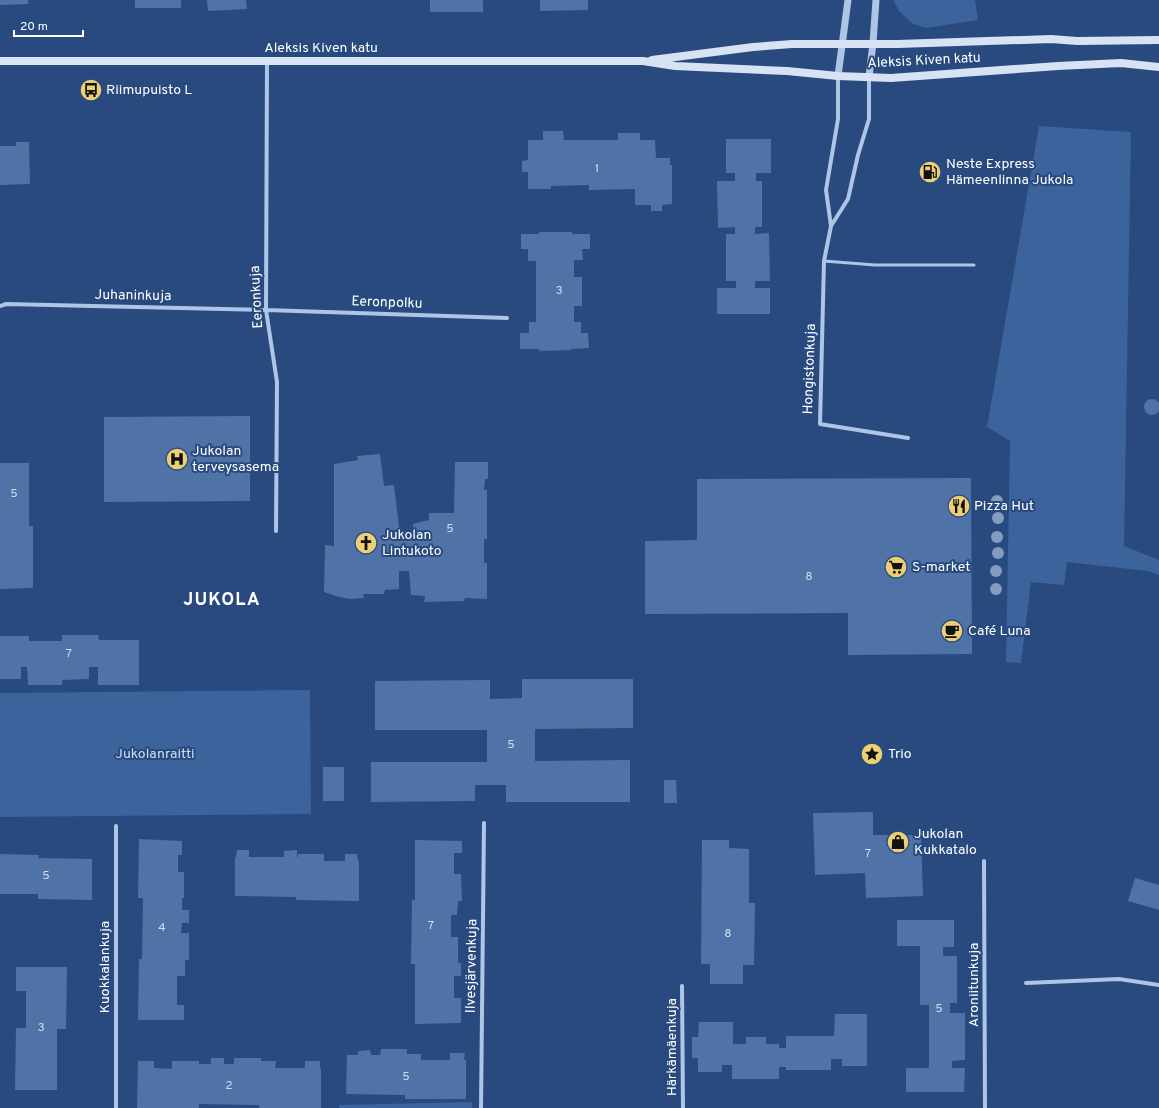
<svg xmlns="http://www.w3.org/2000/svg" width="1159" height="1108" viewBox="0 0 1159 1108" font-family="Overpass,sans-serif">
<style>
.green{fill:#3c639b}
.building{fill:#5073a7}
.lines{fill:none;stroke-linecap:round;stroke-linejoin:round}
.service{stroke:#aec5e5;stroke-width:3}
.minor{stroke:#aec5e5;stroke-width:4}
.tertiary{stroke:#aec5e5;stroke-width:7}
.secondary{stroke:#d7e3f5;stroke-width:8}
.tree{fill:#859cbf}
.labels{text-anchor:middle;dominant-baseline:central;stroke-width:4;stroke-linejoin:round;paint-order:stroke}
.number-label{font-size:12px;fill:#d3dce9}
.street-label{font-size:14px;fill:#fff;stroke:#284a7e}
.poi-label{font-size:14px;fill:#fff;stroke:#284a7e;text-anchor:start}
.park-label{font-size:14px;fill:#d1dff4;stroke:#284a7e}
.district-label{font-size:18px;font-weight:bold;letter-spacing:1px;fill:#fff;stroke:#284a7e}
</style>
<rect width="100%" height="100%" fill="#284a7e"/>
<path class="green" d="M 893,0 L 975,0 L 978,20 L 926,28 L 913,24 L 899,11 Z
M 1039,126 L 1131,132 L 1124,546 L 1159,560 L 1159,575 L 1148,571 L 1067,562 L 1064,585 L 1031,582 L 1021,663 L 1006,662 L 1010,441 L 987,427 Z
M 310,690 L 311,814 L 0,817 L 0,693 Z
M 472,1102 L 472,1108 L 339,1108 L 339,1105 Z"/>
<path class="building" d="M 0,0 L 28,0 L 28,4 L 0,5 Z
M 135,0 L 181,0 L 181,8 L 135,8 Z
M 207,0 L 246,0 L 247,9 L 208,11 Z
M 430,0 L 483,0 L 483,12 L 430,12 Z
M 540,0 L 588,0 L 588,10 L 540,11 Z
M 543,131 L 563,131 L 564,140 L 618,140 L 618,133 L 640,133 L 640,140 L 655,140 L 656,158 L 670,158 L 670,165 L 672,165 L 672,204 L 662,205 L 662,211 L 651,211 L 651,205 L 635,205 L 635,189 L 589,190 L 589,185 L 551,186 L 551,189 L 528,189 L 528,172 L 522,172 L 522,161 L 528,160 L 528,140 L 543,140 Z
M 726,139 L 771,139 L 771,173 L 756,173 L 756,181 L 762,181 L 762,227 L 755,227 L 755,234 L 769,233 L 770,281 L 755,281 L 755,288 L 770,288 L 770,314 L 717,314 L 717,288 L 736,288 L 736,281 L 726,281 L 726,234 L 735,234 L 735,227 L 718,228 L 717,181 L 735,181 L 735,173 L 726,173 Z
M 16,142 L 29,142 L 30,184 L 0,185 L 0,146 L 16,146 Z
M 539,232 L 572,232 L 572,234 L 590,234 L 590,249 L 582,249 L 583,260 L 574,260 L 574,277 L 582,277 L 582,306 L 574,306 L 574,322 L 581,322 L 581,333 L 588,333 L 589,348 L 571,349 L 571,350 L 539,351 L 539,349 L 520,349 L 520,333 L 529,333 L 529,322 L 536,322 L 536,261 L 528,261 L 528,249 L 521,249 L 521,234 L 539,234 Z
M1144 407a8 8 0 1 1 16 0a8 8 0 1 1-16 0Z
M 250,416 L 250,501 L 104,502 L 104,417 Z
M 380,454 L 384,486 L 394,485 L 400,535 L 413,534 L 413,524 L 429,520 L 429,513 L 454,513 L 455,462 L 488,462 L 488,479 L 485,479 L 484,490 L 487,490 L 487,539 L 484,539 L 484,563 L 487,563 L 487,599 L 465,598 L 464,601 L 424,602 L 425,596 L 411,595 L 409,571 L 399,571 L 399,589 L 385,590 L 384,594 L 363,594 L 364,598 L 351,599 L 339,597 L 324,592 L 325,545 L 334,546 L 334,464 L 358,460 L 357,456 Z
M 0,463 L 29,463 L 29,526 L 33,526 L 33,588 L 0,589 Z
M 971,478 L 972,654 L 848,655 L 848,613 L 645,614 L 645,541 L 697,540 L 697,479 Z
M 62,635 L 98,635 L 99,640 L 139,640 L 139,685 L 98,685 L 98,667 L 89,667 L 89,679 L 62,680 L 62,685 L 28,685 L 27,667 L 21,667 L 21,679 L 0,679 L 0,636 L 29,636 L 29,641 L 62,641 Z
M 522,679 L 633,679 L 633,728 L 535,729 L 535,761 L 630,760 L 630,802 L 506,802 L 506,785 L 475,785 L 475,801 L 371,802 L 371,762 L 487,762 L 487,730 L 375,730 L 375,681 L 490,680 L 490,699 L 522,698 Z
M 323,767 L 344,767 L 344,801 L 323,801 Z
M 664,780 L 676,780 L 677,803 L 664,803 Z
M 873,812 L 873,835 L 921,835 L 923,896 L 866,898 L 865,873 L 815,875 L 813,813 Z
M 139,839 L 182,841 L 182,855 L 178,855 L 178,872 L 184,872 L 184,898 L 182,898 L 182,910 L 189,910 L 189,923 L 182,923 L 181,933 L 189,933 L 189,960 L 185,960 L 185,976 L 177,976 L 177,1005 L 184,1005 L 184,1020 L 138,1020 L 139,959 L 142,959 L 143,898 L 138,898 Z
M 415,840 L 462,841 L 462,853 L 454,853 L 454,874 L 461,874 L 462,901 L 458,901 L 457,915 L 451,915 L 451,937 L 458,937 L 458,963 L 461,963 L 461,976 L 454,976 L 454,998 L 461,998 L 461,1023 L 415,1024 L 415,964 L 411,964 L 412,900 L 415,900 Z
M 702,840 L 729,840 L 729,848 L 749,849 L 749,903 L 755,903 L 754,965 L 743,965 L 743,984 L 710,984 L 710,964 L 701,964 Z
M 237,850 L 249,850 L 249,857 L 284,857 L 284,851 L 297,850 L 297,857 L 298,857 L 298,854 L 324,854 L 324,861 L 345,861 L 345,854 L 357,854 L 358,861 L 359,861 L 359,901 L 296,900 L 296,897 L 235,896 L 235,857 L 236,857 Z
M 0,854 L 39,855 L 38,858 L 92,859 L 92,900 L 38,899 L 38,894 L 0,894 Z
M 1135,878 L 1159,885 L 1159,910 L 1128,901 Z
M 897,920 L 954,920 L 954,947 L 943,947 L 943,956 L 957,956 L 957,1003 L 950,1003 L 950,1013 L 965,1013 L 965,1060 L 952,1061 L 952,1068 L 965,1068 L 964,1092 L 906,1092 L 906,1068 L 929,1068 L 929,1005 L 920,1005 L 920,946 L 897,946 Z
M 16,967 L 67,967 L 66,1029 L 57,1029 L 57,1090 L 15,1090 L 16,1028 L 26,1028 L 26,991 L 16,991 Z
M 835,1014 L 867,1014 L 867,1066 L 842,1066 L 842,1059 L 831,1059 L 831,1070 L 786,1070 L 786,1067 L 779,1067 L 779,1079 L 732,1079 L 732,1065 L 722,1065 L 722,1072 L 698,1072 L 698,1058 L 692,1058 L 692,1037 L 698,1037 L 699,1022 L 733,1022 L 733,1044 L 746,1044 L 746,1037 L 766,1037 L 766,1044 L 779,1044 L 779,1048 L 786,1048 L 786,1036 L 834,1036 Z
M 381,1049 L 407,1049 L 407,1054 L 421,1054 L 421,1060 L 450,1060 L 450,1053 L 465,1053 L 464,1060 L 466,1060 L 466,1099 L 405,1099 L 405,1095 L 346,1094 L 347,1055 L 358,1055 L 358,1051 L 370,1050 L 371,1055 L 380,1055 Z
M 211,1058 L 224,1058 L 224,1064 L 234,1064 L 234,1058 L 261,1058 L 261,1061 L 276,1061 L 275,1068 L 305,1068 L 305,1061 L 320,1061 L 320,1069 L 321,1068 L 321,1108 L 259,1108 L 259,1105 L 199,1104 L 199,1108 L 137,1108 L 138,1061 L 154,1061 L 154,1068 L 172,1069 L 172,1061 L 199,1061 L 199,1064 L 211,1064 Z"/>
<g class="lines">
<path class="service" d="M 824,261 L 875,265 L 974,265"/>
<path class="minor" d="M 267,62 L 266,310 L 277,382 L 276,531
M 838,76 L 838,119 L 826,190 L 831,226 L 824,261 L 820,424 L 908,438
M 831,226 L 848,199 L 858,155 L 869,119 L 869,77
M 0,306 L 6,304 L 266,310 L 507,318
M 984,861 L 985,1108
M 1026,983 L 1119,979 L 1159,985
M 682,986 L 683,1108
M 116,1108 L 116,826
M 481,1108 L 484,823"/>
<path class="tertiary" d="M 838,76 L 848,0
M 869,77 L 873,43 L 876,0"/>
<path class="secondary" d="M 652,60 L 753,47 L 792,44 L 898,44 L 1051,39 L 1077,41 L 1159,40
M 0,61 L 643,61 L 675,66 L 787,71 L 838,76 L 891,78 L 1058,66 L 1121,63 L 1159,67"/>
</g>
<g class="tree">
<circle cx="997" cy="501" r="6"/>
<circle cx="998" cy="518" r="6"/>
<circle cx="997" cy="537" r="6"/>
<circle cx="998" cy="553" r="6"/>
<circle cx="996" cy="571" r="6"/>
<circle cx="996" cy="589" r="6"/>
</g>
<defs>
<g id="bus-disc" transform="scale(1.15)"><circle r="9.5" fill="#edcf74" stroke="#284a7e"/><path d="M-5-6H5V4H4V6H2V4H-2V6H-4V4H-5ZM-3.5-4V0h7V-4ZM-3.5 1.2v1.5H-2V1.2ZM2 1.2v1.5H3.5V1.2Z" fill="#111"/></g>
<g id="fuel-disc" transform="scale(1.15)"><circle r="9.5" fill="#edcf74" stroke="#284a7e"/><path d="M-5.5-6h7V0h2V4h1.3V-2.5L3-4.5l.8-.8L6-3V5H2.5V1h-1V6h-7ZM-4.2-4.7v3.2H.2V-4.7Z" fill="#111"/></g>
<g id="hospital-disc" transform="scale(1.15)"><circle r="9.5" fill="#edcf74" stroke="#284a7e"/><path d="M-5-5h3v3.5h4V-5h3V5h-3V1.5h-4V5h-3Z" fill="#111"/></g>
<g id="restaurant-disc" transform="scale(1.15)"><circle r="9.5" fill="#edcf74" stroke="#284a7e"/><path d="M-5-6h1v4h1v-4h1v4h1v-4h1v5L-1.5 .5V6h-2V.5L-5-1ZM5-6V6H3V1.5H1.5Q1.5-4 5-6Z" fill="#111"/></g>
<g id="church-disc" transform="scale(1.15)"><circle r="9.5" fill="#edcf74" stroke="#284a7e"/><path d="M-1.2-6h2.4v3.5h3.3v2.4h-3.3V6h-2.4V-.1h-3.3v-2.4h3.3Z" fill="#111"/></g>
<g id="supermarket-disc" transform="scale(1.15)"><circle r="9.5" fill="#edcf74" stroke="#284a7e"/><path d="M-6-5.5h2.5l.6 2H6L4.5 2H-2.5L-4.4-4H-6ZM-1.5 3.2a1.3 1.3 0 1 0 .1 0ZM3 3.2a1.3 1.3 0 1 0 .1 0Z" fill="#111"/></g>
<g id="cafe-disc" transform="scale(1.15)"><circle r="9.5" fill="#edcf74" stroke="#284a7e"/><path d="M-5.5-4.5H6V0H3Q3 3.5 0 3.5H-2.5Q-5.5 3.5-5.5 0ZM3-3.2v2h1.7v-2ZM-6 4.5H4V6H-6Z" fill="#111"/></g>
<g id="sight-disc" transform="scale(1.15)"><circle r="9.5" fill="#edcf74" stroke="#284a7e"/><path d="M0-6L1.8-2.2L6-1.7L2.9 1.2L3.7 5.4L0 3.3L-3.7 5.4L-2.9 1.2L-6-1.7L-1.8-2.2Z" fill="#111"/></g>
<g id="shop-disc" transform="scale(1.15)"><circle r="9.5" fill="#edcf74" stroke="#284a7e"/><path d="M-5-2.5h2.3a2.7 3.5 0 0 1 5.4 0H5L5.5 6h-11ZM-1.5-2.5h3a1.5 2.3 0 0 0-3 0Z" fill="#111"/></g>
</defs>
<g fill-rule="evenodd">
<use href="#bus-disc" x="91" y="90"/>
<use href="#fuel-disc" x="930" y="172"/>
<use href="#hospital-disc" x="177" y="459"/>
<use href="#restaurant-disc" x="959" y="506"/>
<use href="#church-disc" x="366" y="543"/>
<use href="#supermarket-disc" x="896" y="567"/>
<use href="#cafe-disc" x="952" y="631"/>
<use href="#sight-disc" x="872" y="754"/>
<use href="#shop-disc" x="898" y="842"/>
</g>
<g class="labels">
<g class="number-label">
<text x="597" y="169">1</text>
<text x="559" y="291">3</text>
<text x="14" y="494">5</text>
<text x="450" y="529">5</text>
<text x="809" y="577">8</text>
<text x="69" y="654">7</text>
<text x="511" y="745">5</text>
<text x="868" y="854">7</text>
<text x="46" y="876">5</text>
<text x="431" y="926">7</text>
<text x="162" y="928">4</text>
<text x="728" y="934">8</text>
<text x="939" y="1009">5</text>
<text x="41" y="1028">3</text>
<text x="406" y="1077">5</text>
<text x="229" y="1086">2</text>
</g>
<g class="street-label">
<text x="321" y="48">Aleksis Kiven katu</text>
<text transform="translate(924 61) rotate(-3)">Aleksis Kiven katu</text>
<text transform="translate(133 296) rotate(1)">Juhaninkuja</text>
<text transform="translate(257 297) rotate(-93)">Eeronkuja</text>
<text transform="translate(387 303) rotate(2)">Eeronpolku</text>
<text transform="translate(810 369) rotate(-88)">Hongistonkuja</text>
<text transform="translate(472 966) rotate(-89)">Ilvesjärvenkuja</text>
<text transform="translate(105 967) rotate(-90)">Kuokkalankuja</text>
<text transform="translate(974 985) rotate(-90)">Aroniitunkuja</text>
<text transform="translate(672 1047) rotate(-90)">Härkämäenkuja</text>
</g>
<g class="poi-label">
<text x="106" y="90">Riimupuisto L</text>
<text x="946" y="164">Neste Express<tspan x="946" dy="16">Hämeenlinna Jukola</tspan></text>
<text x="192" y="451">Jukolan<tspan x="192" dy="16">terveysasema</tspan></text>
<text x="974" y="506">Pizza Hut</text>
<text x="382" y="535">Jukolan<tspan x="382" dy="16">Lintukoto</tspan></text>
<text x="912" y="567">S-market</text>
<text x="968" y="631">Café Luna</text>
<text x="888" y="754">Trio</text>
<text x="914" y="834">Jukolan<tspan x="914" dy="16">Kukkatalo</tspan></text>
</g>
<g class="park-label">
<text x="155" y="754">Jukolanraitti</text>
</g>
<g class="district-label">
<text x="222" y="600">JUKOLA</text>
</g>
</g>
<path d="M14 30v6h69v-6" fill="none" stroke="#ffffff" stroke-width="2"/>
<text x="20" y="30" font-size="12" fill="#ffffff" stroke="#284a7e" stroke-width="3" paint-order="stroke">20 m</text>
</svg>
